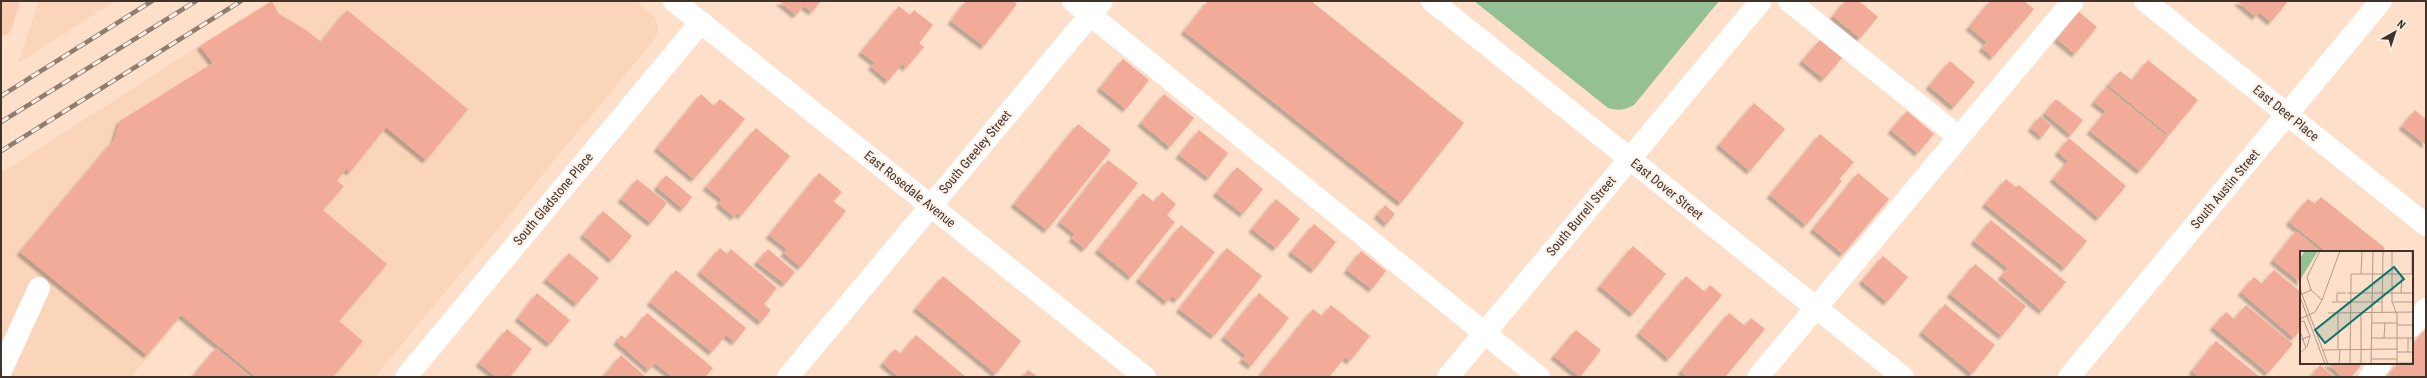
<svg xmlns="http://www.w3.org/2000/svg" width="2427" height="378" viewBox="0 0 2427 378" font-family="'Roboto Condensed',sans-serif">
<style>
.built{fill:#fbd5ba}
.green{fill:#94c093}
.building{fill:#f2ab99;filter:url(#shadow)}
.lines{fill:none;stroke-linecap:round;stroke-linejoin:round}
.minor{stroke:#fff;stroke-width:22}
.major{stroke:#fbcdb0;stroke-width:22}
.rail-casing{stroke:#917d6e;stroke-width:4.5}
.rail{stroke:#fdf0e7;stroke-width:3;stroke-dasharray:9;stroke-linecap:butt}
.labels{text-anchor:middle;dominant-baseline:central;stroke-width:4;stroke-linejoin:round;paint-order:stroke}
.street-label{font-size:13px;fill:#3f332a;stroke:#fdf0e7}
.inset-road{fill:none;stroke:#b29a89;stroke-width:1}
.view{fill:#0f766e;fill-opacity:0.15;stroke:#0f766e;stroke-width:2}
.inset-edge{fill:none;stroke:#3f332a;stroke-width:2}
</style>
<defs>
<filter id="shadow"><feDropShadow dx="-3.5" dy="3.5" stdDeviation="1" flood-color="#0004"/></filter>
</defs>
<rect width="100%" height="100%" fill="#fedfc9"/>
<path class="built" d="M 39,1 L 115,1 L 18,63 Z
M 269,1 L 636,1 L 652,14 L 658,24 L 658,32 L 654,40 L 375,377 L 254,377 L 182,317 L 131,377 L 1,377 L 1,173 Z"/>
<path class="green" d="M 1474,1 L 1719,1 L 1634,105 C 1625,110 1618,111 1608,108 Z"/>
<path class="building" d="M 272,1 L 279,14 L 306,30 L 321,42 L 347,10 L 468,109 L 426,160 L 386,127 L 350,172 L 346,169 L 337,181 L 344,186 L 323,210 L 387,264 L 339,321 L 363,341 L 333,377 L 256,377 L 181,315 L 147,355 L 20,252 L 114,140 L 120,121 L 213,63 L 200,46 Z
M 779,1 L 821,1 L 812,12 L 804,6 L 796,15 Z
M 966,1 L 1013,1 L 1017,4 L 984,46 L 951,21 Z
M 1208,1 L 1311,1 L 1464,123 L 1401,203 L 1184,31 Z
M 1845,1 L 1859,1 L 1878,17 L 1860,38 L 1833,16 Z
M 1990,1 L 2024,1 L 2034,9 L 1993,57 L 1982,48 L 1987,42 L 1969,27 Z
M 2237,1 L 2288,1 L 2271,22 L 2259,12 L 2256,17 Z
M 899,6 L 910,15 L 914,10 L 933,25 L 919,43 L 924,47 L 906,68 L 902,64 L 888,81 L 871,66 L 875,63 L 861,52 Z
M 2079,12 L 2097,27 L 2075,54 L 2057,39 Z
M 1820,40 L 1842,58 L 1824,79 L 1802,61 Z
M 1123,59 L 1149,80 L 1126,109 L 1100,88 Z
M 2148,60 L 2198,100 L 2169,135 L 2108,85 L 2120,71 L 2132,80 Z
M 1950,61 L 1975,82 L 1954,107 L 1929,86 Z
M 2106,87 L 2168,137 L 2140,171 L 2090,131 L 2106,111 L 2094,102 Z
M 701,94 L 714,106 L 720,99 L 745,119 L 694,179 L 657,148 Z
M 1164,94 L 1194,118 L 1170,147 L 1141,123 Z
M 2056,99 L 2083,120 L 2071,135 L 2045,113 Z
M 1754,103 L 1785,129 L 1750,171 L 1719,145 Z
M 2415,110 L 2424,118 L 2426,116 L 2426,145 L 2402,126 Z
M 1907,111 L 1934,134 L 1918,153 L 1891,130 Z
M 2040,116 L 2051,125 L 2042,137 L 2031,128 Z
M 1078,124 L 1111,150 L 1047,230 L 1014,204 Z
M 756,128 L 790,156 L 741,216 L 738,213 L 734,217 L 719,204 L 722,199 L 706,187 Z
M 1199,130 L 1228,153 L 1209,178 L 1179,155 Z
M 1820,134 L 1854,162 L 1839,179 L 1842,181 L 1806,225 L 1770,195 Z
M 2069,138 L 2126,186 L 2099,218 L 2053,179 L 2068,161 L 2058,152 Z
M 1108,160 L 1138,183 L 1085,249 L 1072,238 L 1075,234 L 1060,222 Z
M 1237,167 L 1263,189 L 1243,214 L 1216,193 Z
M 819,173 L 842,192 L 833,201 L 846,211 L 801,267 L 784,253 L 787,249 L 769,235 Z
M 1858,173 L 1889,199 L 1843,254 L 1813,229 Z
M 666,175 L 692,197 L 683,209 L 657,187 Z
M 637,179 L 667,203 L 651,223 L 621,199 Z
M 2006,179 L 2016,187 L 2019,185 L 2087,241 L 2065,268 L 1985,204 Z
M 1162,192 L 1176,204 L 1167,215 L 1175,222 L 1131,277 L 1098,250 L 1143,193 L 1154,202 Z
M 2321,197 L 2385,248 L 2382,252 L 2327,252 L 2289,222 L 2308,199 L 2315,204 Z
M 1276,199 L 1300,219 L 1276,248 L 1252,229 Z
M 1385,205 L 1395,214 L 1387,224 L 1377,215 Z
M 603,211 L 632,236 L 612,260 L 583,235 Z
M 1991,220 L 2066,282 L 2042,311 L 2001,276 L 2008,268 L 1974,241 Z
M 1314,224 L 1336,242 L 1314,270 L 1291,252 Z
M 1181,225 L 1215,252 L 1177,300 L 1172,296 L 1167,302 L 1139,279 Z
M 2296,231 L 2321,252 L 2301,252 L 2301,283 L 2273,260 Z
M 1633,246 L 1666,274 L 1633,314 L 1600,286 Z
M 720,248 L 727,254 L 731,249 L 777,288 L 764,304 L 771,310 L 761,322 L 700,272 Z
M 1227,248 L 1262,276 L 1214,336 L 1179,309 Z
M 768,249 L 795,272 L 785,284 L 757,262 Z
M 1361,251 L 1386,271 L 1372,289 L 1347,270 Z
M 569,253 L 599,278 L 577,304 L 546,279 Z
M 1883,256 L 1908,277 L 1887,302 L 1862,281 Z
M 1975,264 L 2026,306 L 2002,336 L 1950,294 Z
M 676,270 L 746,328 L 735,342 L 726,335 L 712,352 L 650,302 Z
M 2274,270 L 2301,292 L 2301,329 L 2294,338 L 2241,292 L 2254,277 L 2262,284 Z
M 943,276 L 1021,341 L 996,374 L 916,308 Z
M 1686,276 L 1705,292 L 1710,285 L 1722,295 L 1669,359 L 1639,333 Z
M 537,293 L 570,320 L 550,344 L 518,318 Z
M 1259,293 L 1289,318 L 1251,366 L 1242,359 L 1246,355 L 1224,337 Z
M 1945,304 L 1995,345 L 1972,374 L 1922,332 Z
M 1331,305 L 1370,336 L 1350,361 L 1345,357 L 1329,377 L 1263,377 L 1260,375 L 1313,309 L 1322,316 Z
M 2246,305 L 2293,344 L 2268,373 L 2213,327 L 2226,312 L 2234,319 Z
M 647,313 L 713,368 L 705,377 L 673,377 L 655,363 L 649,370 L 617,342 L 621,335 L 626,339 Z
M 1729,313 L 1745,326 L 1751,318 L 1765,329 L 1725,377 L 1688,377 L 1681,371 Z
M 2426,328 L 2426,377 L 2387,377 L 2398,363 L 2412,363 L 2412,346 Z
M 507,329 L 532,349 L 510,377 L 496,377 L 479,363 Z
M 1576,330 L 1601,350 L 1580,377 L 1554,356 Z
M 916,335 L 966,377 L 899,377 L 883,363 L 895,349 L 901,354 Z
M 2216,341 L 2260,377 L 2199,377 L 2192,371 Z
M 216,348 L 251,377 L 192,377 Z
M 621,355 L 646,377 L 603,377 Z
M 2327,363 L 2363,363 L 2351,377 L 2343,377 Z
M 2320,365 L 2334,377 L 2310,377 Z
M 1028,370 L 1038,377 L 1023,377 Z"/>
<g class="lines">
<path class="minor" d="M 674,1 L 1145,377
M 1073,1 L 1539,377
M 1432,1 L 1903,377
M 1789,1 L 1959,137
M 2145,1 L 2426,225
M 2412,326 L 2426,309
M 1,371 L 39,288
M 406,377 L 701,22
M 788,377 L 1102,1
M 1448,377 L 1761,1
M 1758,377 L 2073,1
M 2069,377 L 2381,1
M 2370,377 L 2381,363"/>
<path class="major" d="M 1,25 L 9,1"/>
<g class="rail-casing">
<path id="rail" d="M 1,96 L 152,1
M 1,122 L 196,1
M 1,151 L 241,1"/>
</g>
<use href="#rail" class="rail"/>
</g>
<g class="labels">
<g class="street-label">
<text transform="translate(2286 113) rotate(39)">East Deer Place</text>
<text transform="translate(975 152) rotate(-50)">South Greeley Street</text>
<text transform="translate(910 189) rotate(39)">East Rosedale Avenue</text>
<text transform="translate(1667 189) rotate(39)">East Dover Street</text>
<text transform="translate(2225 189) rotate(-50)">South Austin Street</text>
<text transform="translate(553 199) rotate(-50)">South Gladstone Place</text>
<text transform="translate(1581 216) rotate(-50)">South Burrell Street</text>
</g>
</g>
<g transform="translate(2300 251)">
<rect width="113" height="113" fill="#fedfc9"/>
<path d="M 5,0 L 18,0 L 0,29 L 0,7 Z" fill="#94c093"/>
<path class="inset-road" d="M 92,0 L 92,51 L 97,63 L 97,113M 61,23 L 62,0M 112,23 L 112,0M 51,31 L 51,23 L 113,23M 0,38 L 28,113M 11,39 L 7,26 L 20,0M 47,42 L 113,42M 101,42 L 102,23M 0,44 L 11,39 L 22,49 L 15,61 L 0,68M 0,46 L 25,113M 22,49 L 40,0M 37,50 L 37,42 L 46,42M 32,51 L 82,51M 92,51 L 113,51M 82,61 L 83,0M 28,62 L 113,61M 0,71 L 4,70 L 10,85M 72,72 L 97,72M 97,74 L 113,74M 0,80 L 6,97 L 0,102M 71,87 L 113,87M 84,87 L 85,72M 108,87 L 108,101M 0,89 L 10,85 L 7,96M 38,98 L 38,62M 22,99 L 97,98M 97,101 L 113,101M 71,108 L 97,108M 97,112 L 113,112M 39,113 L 40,98M 50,113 L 51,31M 61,113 L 61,62M 71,113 L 73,0"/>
<path class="view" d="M 94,16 L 104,28 L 25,92 L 15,79 Z"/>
<rect width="113" height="113" class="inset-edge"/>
</g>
<rect width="2427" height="378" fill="none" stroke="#3f332a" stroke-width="4"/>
<g transform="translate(2395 32) rotate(39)" stroke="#fdf0e7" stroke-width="3" paint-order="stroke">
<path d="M0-3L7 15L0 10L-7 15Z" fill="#3f332a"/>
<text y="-6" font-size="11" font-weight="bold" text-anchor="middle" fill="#3f332a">N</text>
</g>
</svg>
